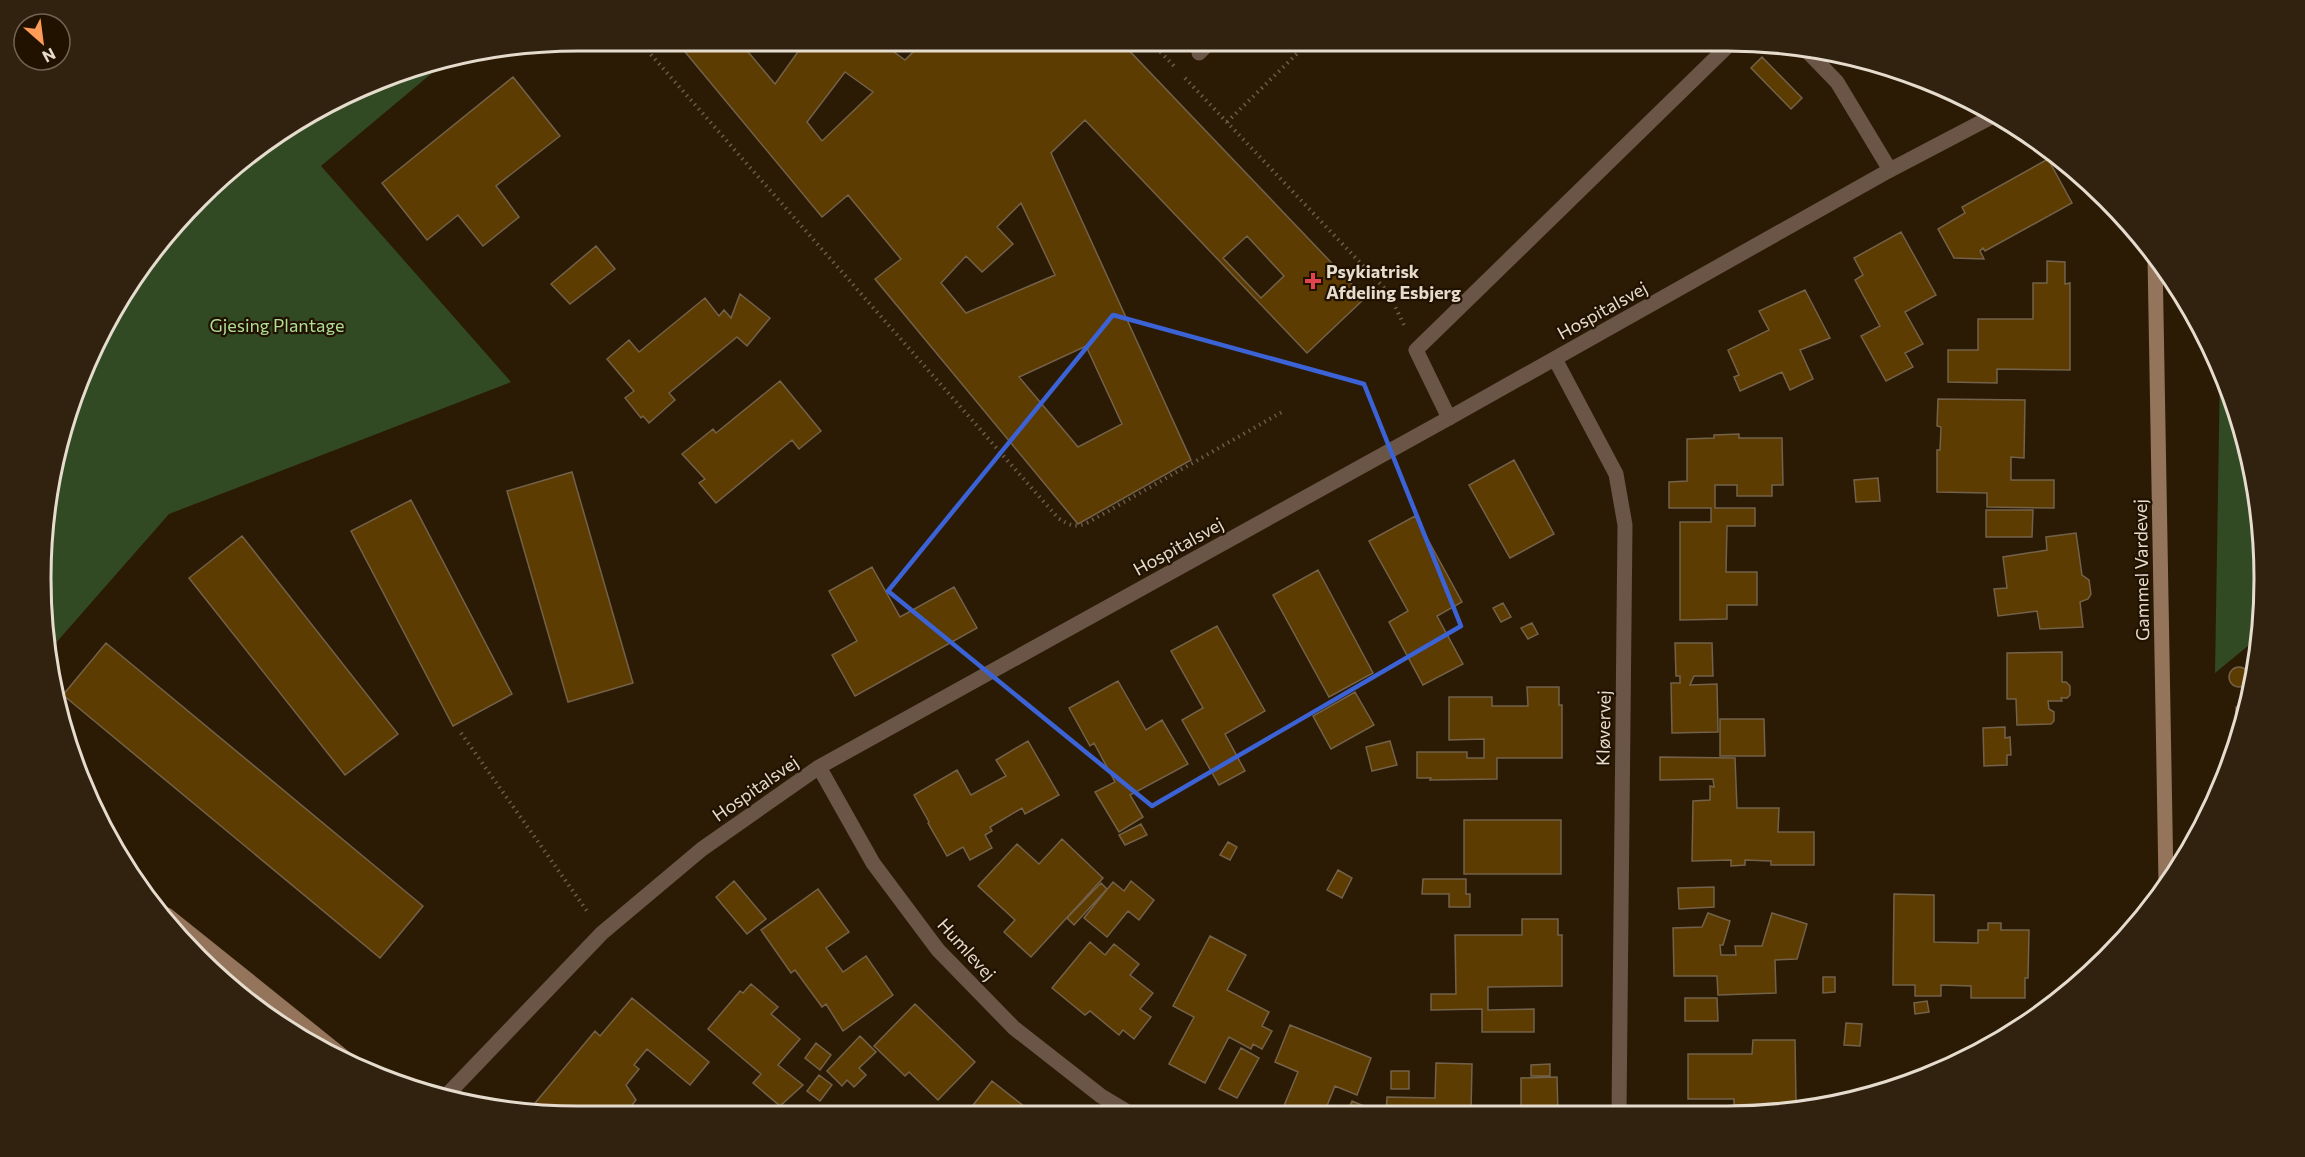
<svg xmlns="http://www.w3.org/2000/svg" width="2305" height="1157" viewBox="0 0 2305 1157" font-family="Commissioner,sans-serif">
<style>
.green{fill:#314a23}
.building{fill:#5d3c02;stroke:#736149;stroke-width:1.5;fill-rule:evenodd}
.lines{fill:none;stroke-linecap:round;stroke-linejoin:round}
.path{stroke:#6a5c49;stroke-width:4;stroke-dasharray:1.5 4.5;stroke-linecap:butt}
.lane{stroke:#6a5546;stroke-width:15}
.street{stroke:#6a5546;stroke-width:15}
.secondary{stroke:#94745b;stroke-width:15}
.marked{fill:none;stroke:#3b63d6;stroke-width:4.5;stroke-linejoin:round}
.health-dot{fill:#e0444e;stroke:#211200;stroke-width:2}
.labels{text-anchor:middle;dominant-baseline:central;stroke-width:4.5;stroke-linejoin:round;paint-order:stroke}
.poi-label{font-size:18px;font-weight:bold;fill:#e6dcce;stroke:#211200;text-anchor:start}
.street-label{font-size:18px;fill:#e6dcce;stroke:#211200}
.park-label{font-size:18px;fill:#afde95;stroke:#211200}
.rim{fill:none;stroke:#e6dcce;stroke-width:3}
</style>
<rect width="100%" height="100%" fill="#2b1b05"/>
<path class="green" d="M 444,63 L 321,166 L 511,382 L 169,514 L 47,653 L 51,473 L 81,373 L 131,280 L 251,152 L 405,69 Z
M 2220,371 L 2236,405 L 2260,508 L 2263,613 L 2260,636 L 2215,673 Z"/>
<path class="building" d="M 676,41 L 739,41 L 775,84 L 805,42 L 803,41 L 879,41 L 905,60 L 924,41 L 1123,41 L 1122,43 L 1365,298 L 1307,353 L 1085,120 L 1051,153 L 1191,460 L 1078,524 L 875,279 L 901,259 L 848,195 L 822,217 ZM 845,72 L 873,92 L 822,141 L 807,122 ZM 1021,203 L 1055,275 L 966,313 L 941,283 L 966,256 L 982,272 L 1013,244 L 997,227 ZM 1247,236 L 1284,276 L 1261,298 L 1223,258 ZM 1086,346 L 1122,424 L 1078,447 L 1019,377 Z
M 1762,57 L 1802,98 L 1791,109 L 1751,68 Z
M 513,77 L 560,136 L 496,186 L 519,217 L 483,246 L 458,215 L 427,240 L 382,183 Z
M 2048,159 L 2072,203 L 1985,251 L 1983,248 L 1980,251 L 1984,259 L 1954,258 L 1938,229 L 1965,213 L 1962,207 Z
M 1901,232 L 1936,295 L 1905,312 L 1923,344 L 1905,353 L 1913,367 L 1886,381 L 1861,336 L 1880,326 L 1855,280 L 1863,275 L 1854,258 Z
M 596,246 L 615,269 L 570,304 L 551,284 Z
M 2047,261 L 2065,262 L 2065,284 L 2070,283 L 2070,370 L 1997,369 L 1997,383 L 1948,382 L 1948,350 L 1978,350 L 1978,319 L 2033,319 L 2033,283 L 2047,283 Z
M 1805,290 L 1830,338 L 1800,350 L 1813,379 L 1790,390 L 1782,372 L 1740,391 L 1734,377 L 1739,375 L 1728,350 L 1769,330 L 1759,311 Z
M 740,294 L 770,318 L 747,346 L 737,337 L 669,393 L 675,400 L 649,423 L 643,416 L 641,418 L 625,398 L 634,391 L 607,359 L 629,340 L 639,352 L 705,298 L 719,316 L 724,310 L 731,318 Z
M 780,381 L 821,431 L 799,449 L 792,440 L 716,503 L 699,483 L 705,479 L 682,454 L 713,429 L 716,433 Z
M 1938,399 L 2025,400 L 2024,458 L 2011,457 L 2011,480 L 2054,480 L 2054,508 L 1987,507 L 1987,493 L 1937,492 L 1937,450 L 1940,450 L 1941,427 L 1937,426 Z
M 1739,434 L 1739,438 L 1782,438 L 1783,485 L 1772,485 L 1772,496 L 1737,496 L 1737,485 L 1715,485 L 1715,508 L 1755,508 L 1755,526 L 1727,526 L 1726,572 L 1757,572 L 1757,605 L 1727,605 L 1727,619 L 1680,620 L 1680,522 L 1711,522 L 1711,508 L 1669,508 L 1669,482 L 1687,481 L 1687,439 L 1714,438 L 1714,435 Z
M 1514,460 L 1554,534 L 1510,558 L 1469,485 Z
M 572,472 L 633,683 L 568,702 L 507,491 Z
M 1878,478 L 1880,501 L 1856,502 L 1854,480 Z
M 411,500 L 512,694 L 453,726 L 351,531 Z
M 1986,510 L 2033,510 L 2032,537 L 1986,537 Z
M 1415,516 L 1462,602 L 1437,616 L 1463,664 L 1423,685 L 1389,622 L 1408,611 L 1369,541 Z
M 2076,533 L 2082,575 L 2089,580 L 2091,594 L 2088,599 L 2080,602 L 2083,627 L 2040,629 L 2037,611 L 1998,616 L 1994,589 L 2007,588 L 2003,557 L 2047,550 L 2046,537 Z
M 242,536 L 398,734 L 345,775 L 189,578 Z
M 872,567 L 900,617 L 954,587 L 977,628 L 855,696 L 832,655 L 857,641 L 829,591 Z
M 1318,570 L 1373,673 L 1329,697 L 1273,595 Z
M 1503,603 L 1511,617 L 1501,622 L 1493,608 Z
M 1532,623 L 1538,634 L 1528,639 L 1521,628 Z
M 1217,626 L 1265,711 L 1225,734 L 1245,771 L 1219,785 L 1182,720 L 1203,708 L 1171,651 Z
M 106,643 L 423,906 L 380,958 L 63,695 Z
M 1675,643 L 1712,643 L 1713,676 L 1694,676 L 1690,685 L 1717,684 L 1718,732 L 1672,733 L 1671,683 L 1680,683 L 1680,676 L 1676,676 Z
M 2062,652 L 2062,682 L 2066,682 L 2070,686 L 2070,695 L 2067,698 L 2061,698 L 2062,701 L 2048,701 L 2049,709 L 2054,712 L 2054,721 L 2051,724 L 2017,725 L 2016,699 L 2007,699 L 2007,653 Z
M2229 677a10 10 0 1 1 20 0a10 10 0 1 1-20 0Z
M 1118,681 L 1146,730 L 1162,720 L 1188,764 L 1130,795 L 1143,817 L 1119,832 L 1095,792 L 1115,782 L 1094,743 L 1090,746 L 1069,708 Z
M 1527,687 L 1559,687 L 1559,705 L 1562,705 L 1562,758 L 1497,758 L 1497,779 L 1430,780 L 1431,778 L 1417,778 L 1417,752 L 1467,752 L 1467,758 L 1484,758 L 1484,739 L 1449,740 L 1449,697 L 1492,697 L 1492,706 L 1528,706 Z
M 1355,692 L 1374,725 L 1331,749 L 1313,716 Z
M 2236,707 L 2248,707 L 2236,745 Z
M 1720,719 L 1764,719 L 1765,756 L 1720,756 Z
M 2005,727 L 2005,738 L 2010,737 L 2011,755 L 2007,755 L 2007,765 L 1984,766 L 1983,728 Z
M 1028,741 L 1059,795 L 1025,814 L 1022,808 L 990,827 L 992,831 L 985,835 L 992,848 L 970,860 L 963,847 L 947,856 L 928,823 L 929,822 L 914,795 L 957,770 L 971,795 L 1006,776 L 996,760 Z
M 1390,741 L 1397,765 L 1372,771 L 1366,747 Z
M 1660,757 L 1735,758 L 1737,808 L 1779,808 L 1778,832 L 1814,832 L 1814,865 L 1771,865 L 1771,861 L 1745,860 L 1745,865 L 1731,866 L 1731,860 L 1692,861 L 1693,801 L 1710,800 L 1710,786 L 1714,787 L 1713,779 L 1660,780 Z
M 1464,820 L 1561,820 L 1561,874 L 1464,874 Z
M 1141,824 L 1147,835 L 1125,845 L 1119,835 Z
M 1062,839 L 1103,878 L 1031,957 L 1004,932 L 1015,920 L 978,886 L 1017,844 L 1039,864 Z
M 1228,842 L 1237,847 L 1230,860 L 1220,855 Z
M 1338,870 L 1352,878 L 1342,898 L 1327,890 Z
M 1423,879 L 1466,879 L 1466,894 L 1470,894 L 1470,907 L 1449,907 L 1449,894 L 1422,894 Z
M 734,881 L 766,919 L 747,934 L 716,897 Z
M 1131,881 L 1154,900 L 1139,920 L 1128,911 L 1107,937 L 1084,918 L 1113,882 L 1124,891 Z
M 1101,883 L 1107,889 L 1074,925 L 1067,918 Z
M 1714,887 L 1714,907 L 1679,909 L 1678,888 Z
M 818,889 L 849,932 L 826,948 L 843,972 L 866,956 L 893,995 L 843,1031 L 826,1004 L 822,1007 L 795,970 L 791,973 L 761,930 Z
M 1894,894 L 1934,895 L 1934,942 L 1978,943 L 1978,930 L 1988,930 L 1988,923 L 2001,923 L 2001,930 L 2029,930 L 2028,978 L 2025,978 L 2025,998 L 1971,998 L 1971,986 L 1941,985 L 1941,996 L 1915,996 L 1915,985 L 1893,985 Z
M 1708,913 L 1730,921 L 1723,945 L 1720,945 L 1721,955 L 1736,955 L 1735,946 L 1762,946 L 1772,913 L 1807,924 L 1797,959 L 1775,960 L 1776,993 L 1718,995 L 1717,976 L 1674,976 L 1673,928 L 1702,927 Z
M 1522,919 L 1558,919 L 1558,935 L 1562,935 L 1562,986 L 1488,987 L 1488,1010 L 1534,1009 L 1534,1032 L 1482,1032 L 1482,1009 L 1431,1010 L 1431,994 L 1456,994 L 1455,935 L 1522,935 Z
M 1210,936 L 1246,955 L 1227,990 L 1269,1012 L 1262,1026 L 1272,1031 L 1262,1049 L 1253,1044 L 1251,1049 L 1229,1037 L 1205,1083 L 1169,1064 L 1194,1017 L 1173,1006 Z
M 1090,942 L 1105,955 L 1114,944 L 1139,964 L 1130,975 L 1153,993 L 1140,1009 L 1151,1017 L 1134,1039 L 1123,1030 L 1119,1035 L 1090,1011 L 1085,1015 L 1052,988 Z
M 1823,977 L 1835,977 L 1835,992 L 1823,993 Z
M 751,984 L 778,1007 L 771,1014 L 800,1039 L 778,1065 L 803,1085 L 780,1106 L 753,1083 L 761,1074 L 708,1029 L 740,991 L 743,993 Z
M 632,998 L 709,1062 L 690,1085 L 647,1049 L 634,1065 L 639,1069 L 626,1085 L 636,1100 L 632,1105 L 629,1115 L 539,1115 L 531,1108 L 595,1031 L 600,1036 Z
M 1685,998 L 1717,998 L 1718,1021 L 1685,1021 Z
M 1927,1001 L 1929,1012 L 1915,1014 L 1914,1003 Z
M 915,1004 L 975,1062 L 938,1100 L 909,1072 L 905,1076 L 874,1046 Z
M 1846,1023 L 1862,1024 L 1860,1046 L 1844,1045 Z
M 1290,1025 L 1371,1058 L 1357,1095 L 1335,1086 L 1324,1113 L 1281,1113 L 1298,1072 L 1275,1062 Z
M 860,1036 L 876,1052 L 859,1068 L 866,1075 L 854,1087 L 847,1080 L 842,1086 L 827,1071 Z
M 1753,1040 L 1795,1040 L 1796,1102 L 1734,1105 L 1734,1099 L 1688,1099 L 1688,1054 L 1752,1054 Z
M 816,1043 L 831,1055 L 820,1070 L 805,1058 Z
M 1241,1048 L 1259,1058 L 1237,1098 L 1219,1089 Z
M 1436,1063 L 1472,1064 L 1471,1113 L 1386,1113 L 1387,1097 L 1435,1098 Z
M 1550,1064 L 1550,1076 L 1531,1076 L 1531,1065 Z
M 1391,1071 L 1409,1071 L 1409,1089 L 1391,1089 Z
M 819,1075 L 832,1085 L 820,1101 L 807,1091 Z
M 1557,1077 L 1558,1113 L 1521,1113 L 1521,1078 Z
M 992,1081 L 1034,1114 L 966,1114 Z
M 1905,1081 L 1905,1083 L 1886,1088 L 1885,1083 Z
M 1352,1101 L 1371,1109 L 1370,1113 L 1347,1113 Z"/>
<g class="lines">
<path class="path" d="M 639,41 L 1058,518 C 1070,526 1076,528 1089,522 L 1282,412
M 1152,43 L 1174,66
M 1185,78 L 1388,292 L 1404,325
M 1227,122 L 1310,41
M 461,733 L 587,911"/>
<path class="lane" d="M 1805,49 L 1837,82 L 1890,170
M 1199,53 L 1211,41
M 1449,418 L 1416,350 L 1732,42"/>
<path class="street" d="M 1555,359 L 1616,474 L 1625,525 L 1619,1112
M 819,767 L 873,863 L 938,950 L 1014,1028 L 1101,1096 L 1131,1114
M 443,1099 L 602,933 L 702,849 L 819,767 L 1449,418 L 1890,170 L 1995,115"/>
<path class="secondary" d="M 2155,257 L 2166,882
M 167,915 L 355,1066"/>
</g>
<path class="marked" d="M 1113,315 L 1364,384 L 1461,626 L 1152,806 L 888,591 Z"/>
<path class="health-dot" d="M1310 272h6v6h6v6h-6v6h-6v-6h-6v-6h6z"/>
<g class="labels">
<g class="poi-label">
<text x="1326" y="271">Psykiatrisk<tspan x="1326" dy="21">Afdeling Esbjerg</tspan></text>
</g>
<g class="street-label">
<text transform="translate(1602 310) rotate(-29)">Hospitalsvej</text>
<text transform="translate(1178 546) rotate(-29)">Hospitalsvej</text>
<text transform="translate(2141 570) rotate(-91)">Gammel Vardevej</text>
<text transform="translate(1603 728) rotate(-89)">Kløvervej</text>
<text transform="translate(755 788) rotate(-35)">Hospitalsvej</text>
<text transform="translate(967 949) rotate(48)">Humlevej</text>
</g>
<g class="park-label">
<text x="277" y="325">Gjesing Plantage</text>
</g>
</g>
<path d="M0 0H2305V1157H0ZM578 51H1727A527 527 0 0 1 2254 578V579A527 527 0 0 1 1727 1106H578A527 527 0 0 1 51 579V578A527 527 0 0 1 578 51Z" fill="#312210" fill-rule="evenodd"/>
<path class="rim" d="M578 51H1727A527 527 0 0 1 2254 578V579A527 527 0 0 1 1727 1106H578A527 527 0 0 1 51 579V578A527 527 0 0 1 578 51Z"/>
<g transform="translate(42 42) rotate(152)"><circle r="28" fill="#211200" stroke="#706352" stroke-width="1.5"/>
<path d="M0-4.5L10 22L0 15L-10 22Z" fill="#fe9c57"/>
<text y="-9" font-size="16" font-weight="bold" text-anchor="middle" fill="#e6dcce">N</text>
</g>
</svg>
